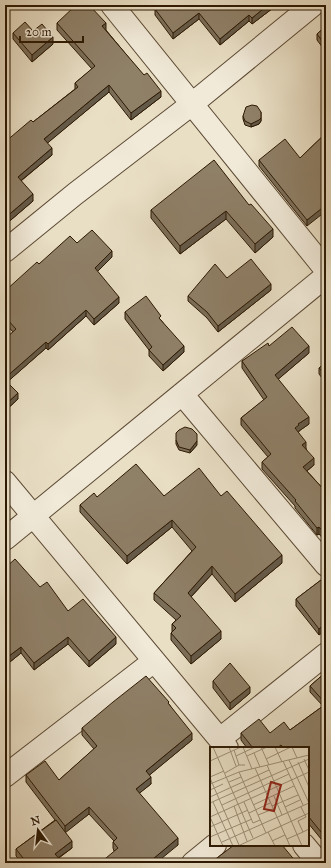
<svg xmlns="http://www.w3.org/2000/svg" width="331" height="868" viewBox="0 0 331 868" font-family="'IM FELL Great Primer',serif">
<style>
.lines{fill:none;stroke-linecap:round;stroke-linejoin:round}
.minor-casing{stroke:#5c4a34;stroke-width:24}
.minor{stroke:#f1ead9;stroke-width:22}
.wall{fill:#7b6e59;stroke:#2d1903}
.shaded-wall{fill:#645a49;stroke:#2d1903}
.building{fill:#8f8068;stroke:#2d1903}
.inset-road{fill:none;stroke:#9e9077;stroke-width:1}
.view{fill:#8f2418;fill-opacity:0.15;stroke:#8f2418;stroke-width:2}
.inset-edge{fill:none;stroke:#2d1903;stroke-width:2}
</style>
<rect width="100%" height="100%" fill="#e9dfc5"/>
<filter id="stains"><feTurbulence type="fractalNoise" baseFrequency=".005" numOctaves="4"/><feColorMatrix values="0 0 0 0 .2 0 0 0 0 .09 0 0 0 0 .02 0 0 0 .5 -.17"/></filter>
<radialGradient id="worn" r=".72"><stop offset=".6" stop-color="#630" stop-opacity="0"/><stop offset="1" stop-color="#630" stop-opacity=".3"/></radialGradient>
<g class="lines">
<g class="minor-casing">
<path id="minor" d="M 112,5 L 326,270
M 5,251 L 75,194 L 192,104 L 313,5
M 182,394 L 326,565
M 5,482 L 227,748
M 5,539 L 326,276
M 220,739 L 326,654
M 5,776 L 154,661
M 304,845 L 319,863
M 193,863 L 215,845"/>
</g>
<use href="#minor" class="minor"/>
</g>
<path class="wall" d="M 215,5 L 277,5 L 252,24 L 249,21 L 220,45 L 199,19 L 173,39 L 155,15 L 155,9 L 214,6 Z
M 57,23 L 106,30 L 161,97 L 131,120 L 109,92 L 47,143 L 52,155 L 21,181 L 33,201 L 5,225 L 33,122 L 75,89 L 75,83 L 92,69 L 57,30 Z
M 326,26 L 326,52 L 317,40 L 317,34 Z
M 33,31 L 53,44 L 32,62 L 13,39 L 13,33 Z
M 261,112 L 261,121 L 259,124 L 251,127 L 245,125 L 243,119 L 243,116 Z
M 326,133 L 307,226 L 259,166 L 259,160 L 300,158 Z
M 249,205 L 273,237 L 255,253 L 226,219 L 180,254 L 151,218 L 151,210 Z
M 77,243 L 112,257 L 97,271 L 119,303 L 94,325 L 86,316 L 48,350 L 46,348 L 7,382 L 18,399 L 5,411 L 5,339 L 13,332 L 5,323 L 5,291 L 39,264 Z
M 227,278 L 271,290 L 218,332 L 207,318 L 188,301 L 188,296 Z
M 125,312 L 161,320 L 184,352 L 163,371 L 149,356 L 149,350 L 125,319 Z
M 269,346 L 309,353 L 278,379 L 309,424 L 299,431 L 298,432 L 314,465 L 307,471 L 326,492 L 326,542 L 319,534 L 317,535 L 295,508 L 295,506 L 262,469 L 262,462 L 268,457 L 241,425 L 241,418 L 264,400 L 242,368 L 242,361 Z
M 326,362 L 326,383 L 319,374 L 319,368 Z
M 176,440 L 197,445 L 190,453 L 179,450 L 176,444 Z
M 164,496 L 221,496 L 282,563 L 235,602 L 212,574 L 191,597 L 221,639 L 191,664 L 171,640 L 171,633 L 172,632 L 172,624 L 176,620 L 154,600 L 154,593 L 192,551 L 172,527 L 127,564 L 80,512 L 80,505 L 97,497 Z
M 321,580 L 319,635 L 296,606 L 296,599 Z
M 40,587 L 68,611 L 116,644 L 89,667 L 68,644 L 34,670 L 21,653 L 5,666 Z
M 326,672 L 326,845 L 308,823 L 308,748 L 247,748 L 241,740 L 241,733 L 270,733 L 290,730 L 323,706 L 310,692 L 310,686 Z
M 213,681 L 250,693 L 230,710 L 213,688 Z
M 169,704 L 192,740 L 149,775 L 151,784 L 139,793 L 178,845 L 114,851 L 113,848 L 113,842 L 114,841 L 89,814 L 65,832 L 72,848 L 59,858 L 63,863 L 22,863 L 16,856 L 16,849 L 55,820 L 26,782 L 26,775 L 59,780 L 94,749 L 82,735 L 82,728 Z"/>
<path class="shaded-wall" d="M 268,5 L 277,5 L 252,24 L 252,18 Z
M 199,13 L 199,19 L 173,39 L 173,33 Z
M 249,15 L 249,21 L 220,45 L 220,39 Z
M 106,23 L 106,30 L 102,33 L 102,26 Z
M 53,37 L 53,44 L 32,62 L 32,55 Z
M 109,85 L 109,92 L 44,146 L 44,139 Z
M 161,91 L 161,97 L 131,120 L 131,113 Z
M 261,118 L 261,121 L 259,124 L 251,127 L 251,124 Z
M 52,148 L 52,155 L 18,183 L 18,177 Z
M 33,194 L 33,201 L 5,225 L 5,218 Z
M 326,205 L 326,211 L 307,226 L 307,220 Z
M 226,211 L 226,219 L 180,254 L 180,246 Z
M 273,229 L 273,237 L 255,253 L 255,244 Z
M 112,251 L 112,257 L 95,274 L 95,268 Z
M 271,284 L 271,290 L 218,332 L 218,326 Z
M 119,297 L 119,303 L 94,325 L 94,319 Z
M 86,310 L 86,316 L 48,350 L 48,344 Z
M 46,342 L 46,348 L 5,384 L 5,378 Z
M 184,346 L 184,352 L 163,371 L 163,365 Z
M 309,346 L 309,353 L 275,382 L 275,375 Z
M 18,393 L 18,399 L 5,411 L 5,405 Z
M 309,417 L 309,424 L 299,431 L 299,432 L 295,435 L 295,428 L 298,424 Z
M 197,441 L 197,445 L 190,453 L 190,450 Z
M 306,442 L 306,449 L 302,452 L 302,445 Z
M 314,458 L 314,465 L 303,474 L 303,467 Z
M 8,508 L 8,514 L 5,516 L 5,510 Z
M 172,520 L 172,527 L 127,564 L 127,556 Z
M 319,527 L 319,534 L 317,535 L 317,528 Z
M 282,555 L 282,563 L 235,602 L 235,594 Z
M 212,566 L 212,574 L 188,600 L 188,593 Z
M 326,623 L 326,630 L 319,635 L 319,629 Z
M 221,631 L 221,639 L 191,664 L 191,656 Z
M 68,637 L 68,644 L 34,670 L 34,663 Z
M 116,637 L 116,644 L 89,667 L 89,661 Z
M 21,647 L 21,653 L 5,666 L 5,659 Z
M 250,687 L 250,693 L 230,710 L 230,703 Z
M 192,733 L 192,740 L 146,778 L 146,771 Z
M 281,745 L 281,748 L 277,748 Z
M 151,777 L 151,784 L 136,796 L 136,789 Z
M 89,807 L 89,814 L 65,833 L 65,826 Z
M 178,838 L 178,845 L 156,863 L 153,859 Z
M 72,841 L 72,848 L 55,860 L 55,854 Z"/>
<path class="building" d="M 76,5 L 89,5 L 106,23 L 102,26 L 144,75 L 147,73 L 161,91 L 131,113 L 109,85 L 44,139 L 52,148 L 18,177 L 33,194 L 5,218 L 5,142 L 31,120 L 33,122 L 78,87 L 75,83 L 95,66 L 57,23 Z
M 160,5 L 214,5 L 214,6 L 215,5 L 268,5 L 252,18 L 249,15 L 220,39 L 199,13 L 173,33 L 155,9 Z
M 25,22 L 33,31 L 42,24 L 53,37 L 32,55 L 13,33 Z
M 326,26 L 326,46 L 317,34 Z
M 252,105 L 257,106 L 261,112 L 261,118 L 259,120 L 251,124 L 245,121 L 243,116 L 246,107 Z
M 326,133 L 326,205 L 307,220 L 259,160 L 285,139 L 300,158 Z
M 214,160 L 249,205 L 251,204 L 273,229 L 255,244 L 226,211 L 180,246 L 151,210 Z
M 92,230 L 112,251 L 95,268 L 119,297 L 94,319 L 86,310 L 48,344 L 46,342 L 5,378 L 5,339 L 16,329 L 5,317 L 5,291 L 37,262 L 39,264 L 70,236 L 77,243 Z
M 251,259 L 271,284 L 218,326 L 207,312 L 188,296 L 215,264 L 227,278 Z
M 146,296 L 161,316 L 159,318 L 184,346 L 163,365 L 149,350 L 152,347 L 125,312 Z
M 292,327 L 309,346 L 275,375 L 309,417 L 298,424 L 299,425 L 295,428 L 306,442 L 302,445 L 314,458 L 303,467 L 326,492 L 326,535 L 319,527 L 317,528 L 295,501 L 296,500 L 262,462 L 271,454 L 241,418 L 267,397 L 242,361 L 268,343 L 269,346 Z
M 326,362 L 326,376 L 319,368 Z
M 5,380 L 18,393 L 5,405 Z
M 185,427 L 192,429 L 197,434 L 197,441 L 190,450 L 179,447 L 176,440 L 176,433 L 179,430 Z
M 136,464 L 164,496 L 199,468 L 221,496 L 227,491 L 282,555 L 235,594 L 212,566 L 188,593 L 221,631 L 191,656 L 171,633 L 176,628 L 172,624 L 181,616 L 154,593 L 196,547 L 172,520 L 127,556 L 80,505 L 94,493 L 97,497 Z
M 5,505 L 8,508 L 5,510 Z
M 15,559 L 40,587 L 47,582 L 68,611 L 83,599 L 116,637 L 89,661 L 68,637 L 34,663 L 21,647 L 5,659 L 5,568 Z
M 321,580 L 326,586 L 326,623 L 319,629 L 296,599 Z
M 230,663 L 250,687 L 230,703 L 213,681 Z
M 326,672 L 326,704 L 310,686 Z
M 146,676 L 169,702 L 168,703 L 192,733 L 146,771 L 151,777 L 136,789 L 178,838 L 153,859 L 156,863 L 100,863 L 118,848 L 113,842 L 117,838 L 89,807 L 65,826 L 26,775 L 45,761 L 59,780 L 97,746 L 82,728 L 113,702 Z
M 323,706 L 326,709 L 326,838 L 308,816 L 308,748 L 284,748 L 281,745 L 277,748 L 253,748 L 241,733 L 259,719 L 270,733 L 284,722 L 290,730 Z
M 56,820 L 72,841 L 55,854 L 63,863 L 27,863 L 16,849 Z
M 234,845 L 282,845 L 297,863 L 214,863 L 213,861 Z"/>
<g transform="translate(210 747)">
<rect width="99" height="99" fill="#e9dfc5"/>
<path class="inset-road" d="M 3,0 L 43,91M 19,0 L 26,19M 33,0 L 42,22M 51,0 L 59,18M 65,0 L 72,15M 82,0 L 87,11M 24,3 L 29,18M 44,6 L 50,20M 26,9 L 45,0M 37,9 L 57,0M 56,12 L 81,0M 94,12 L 99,23M 79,13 L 99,56M 0,14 L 31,0M 73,14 L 93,58M 88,15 L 99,40M 57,18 L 92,99M 45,21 L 80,99M 29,25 L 56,86M 15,26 L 29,18 L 35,18M 0,30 L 14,24M 0,31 L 29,98M 19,35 L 31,30M 0,37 L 29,25 L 99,8M 0,43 L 13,37M 64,49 L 72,68M 0,50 L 59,23M 3,55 L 23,99M 34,55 L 43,76 L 50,73M 0,56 L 99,12M 12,58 L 79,27M 43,58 L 84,39M 24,59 L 37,94M 62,59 L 88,48M 75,60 L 90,53M 91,60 L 96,70 L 88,74 L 93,85 L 99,82M 39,66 L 60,56M 48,68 L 63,62M 0,70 L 99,25M 0,70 L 13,99M 0,80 L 38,63M 58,85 L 65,99M 0,90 L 42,72M 77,92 L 93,85M 62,94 L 75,88M 12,95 L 99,56M 28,99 L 99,66"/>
<path class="view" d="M 61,35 L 71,38 L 64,64 L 54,62 Z"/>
<rect width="99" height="99" class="inset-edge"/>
</g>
<rect width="331" height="868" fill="none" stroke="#e9dfc5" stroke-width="20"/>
<rect x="6" y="6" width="319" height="856" fill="none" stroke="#2d1903" stroke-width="2"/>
<rect x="10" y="10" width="311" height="848" fill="none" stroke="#2d1903"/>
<g transform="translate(38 830) rotate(345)" stroke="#f1ead9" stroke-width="3" paint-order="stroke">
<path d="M0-3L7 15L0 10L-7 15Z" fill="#2d1903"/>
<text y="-6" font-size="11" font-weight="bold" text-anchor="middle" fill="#2d1903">N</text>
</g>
<path d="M20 36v6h63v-6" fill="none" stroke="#2d1903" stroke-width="2"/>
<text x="26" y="36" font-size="12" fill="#2d1903" stroke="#f1ead9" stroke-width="3" paint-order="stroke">20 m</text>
<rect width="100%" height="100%" filter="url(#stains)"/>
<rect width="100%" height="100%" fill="url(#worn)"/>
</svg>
